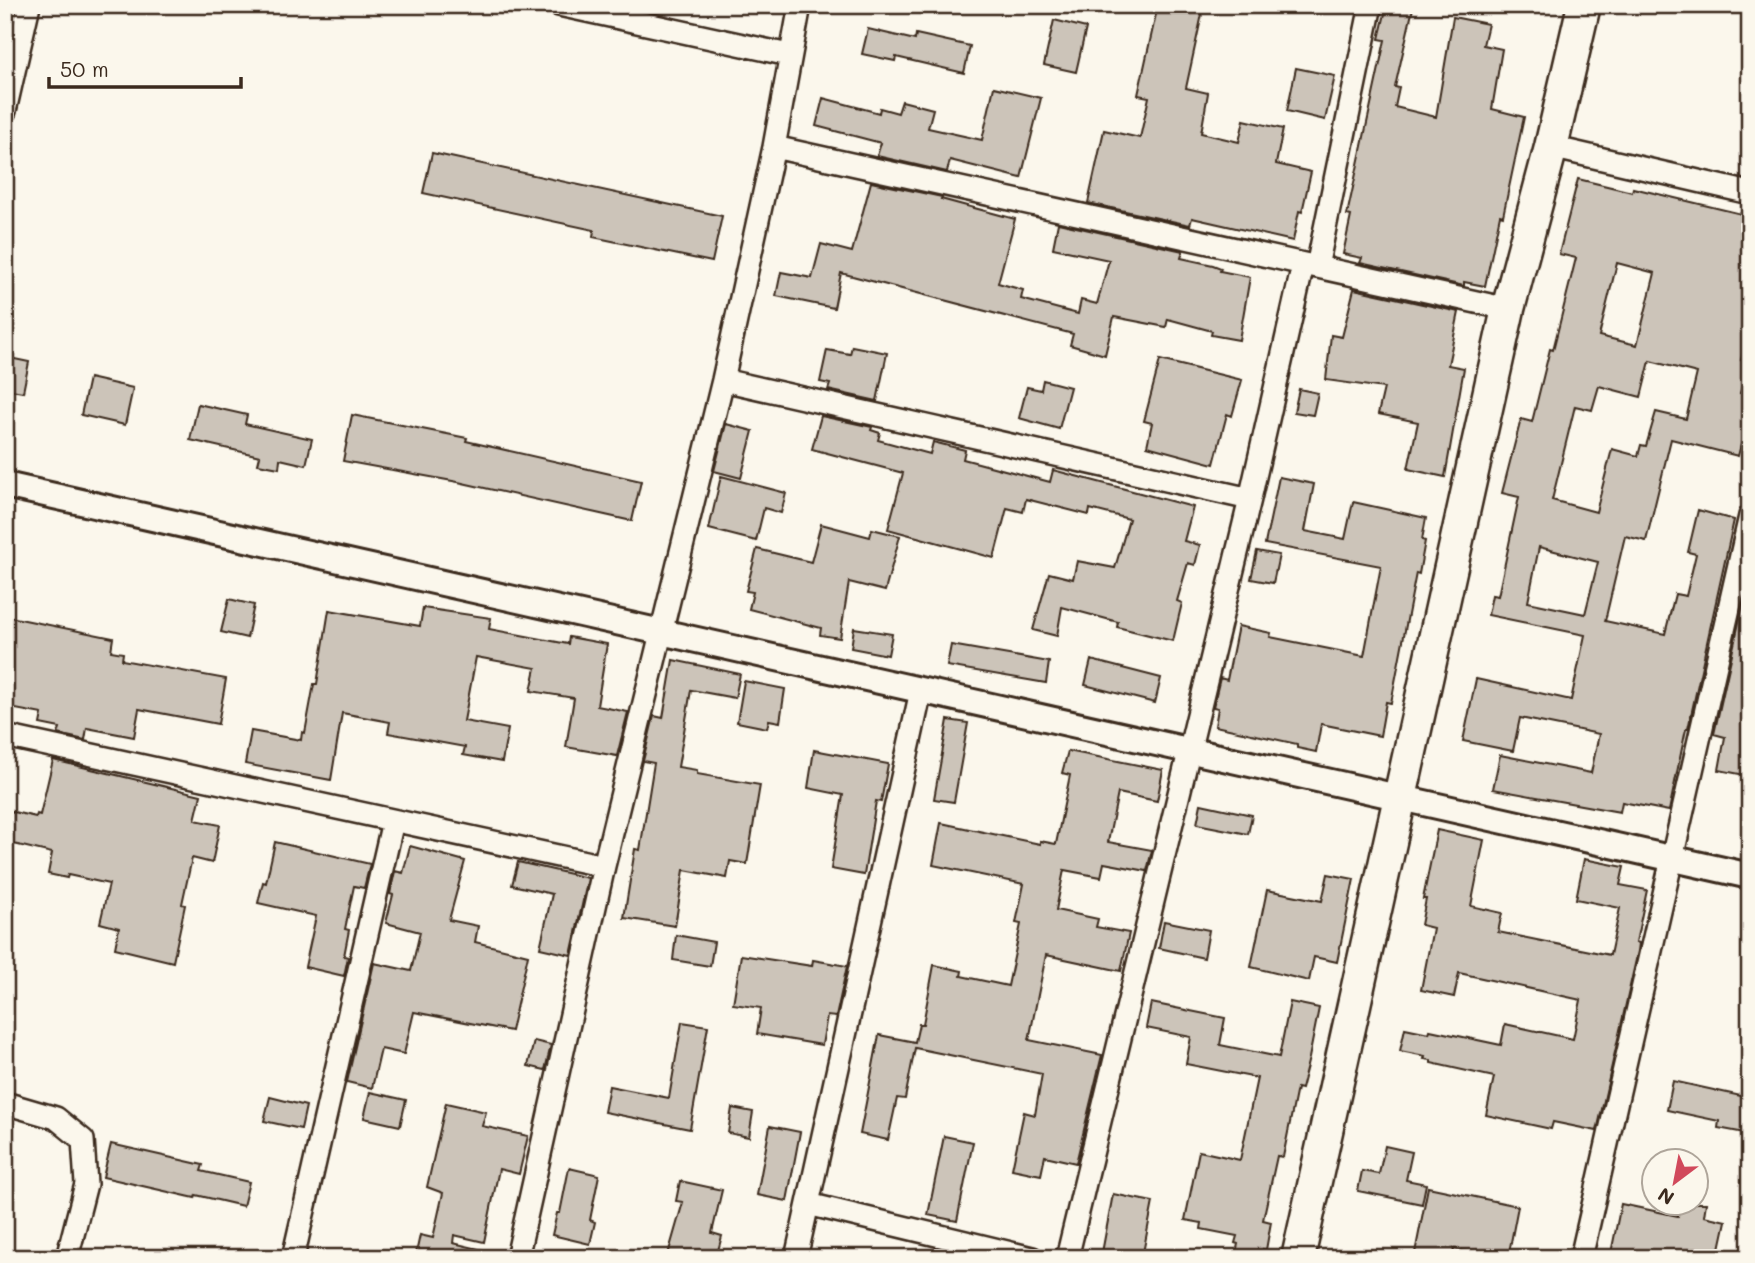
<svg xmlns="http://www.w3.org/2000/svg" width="1755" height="1263" viewBox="0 0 1755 1263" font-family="Mali,sans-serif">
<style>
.building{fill:#ccc4b9;stroke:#3b2a1e;stroke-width:2;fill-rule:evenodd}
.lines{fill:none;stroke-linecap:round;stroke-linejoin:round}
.minor-casing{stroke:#3b2a1e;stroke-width:26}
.tertiary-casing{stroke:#3b2a1e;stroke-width:30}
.primary-casing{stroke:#3b2a1e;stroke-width:37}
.minor{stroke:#fbf7ec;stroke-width:21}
.tertiary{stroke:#fbf7ec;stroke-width:24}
.primary{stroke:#fbf7ec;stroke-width:32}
</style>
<rect width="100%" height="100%" fill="#fbf7ec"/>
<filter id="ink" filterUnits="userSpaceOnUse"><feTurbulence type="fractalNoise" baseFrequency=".0143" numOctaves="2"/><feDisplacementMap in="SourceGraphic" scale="14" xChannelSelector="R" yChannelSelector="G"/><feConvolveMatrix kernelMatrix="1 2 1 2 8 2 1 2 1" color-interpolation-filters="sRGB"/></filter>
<g filter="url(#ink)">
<path class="building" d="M 1158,5 L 1204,5 L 1186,88 L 1208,93 L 1201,133 L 1239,142 L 1244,120 L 1283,129 L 1276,164 L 1311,172 L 1302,212 L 1299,211 L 1293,241 L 1192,218 L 1190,225 L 1088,203 L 1104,130 L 1140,138 L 1149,97 L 1138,95 Z
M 1387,5 L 1413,8 L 1395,87 L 1399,88 L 1395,107 L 1436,117 L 1453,17 L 1488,24 L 1483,45 L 1502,49 L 1492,109 L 1524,117 L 1503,216 L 1500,215 L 1485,286 L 1464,282 L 1464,286 L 1360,263 L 1362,258 L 1343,254 L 1351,216 L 1347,215 L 1385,40 L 1379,39 Z
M 1054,20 L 1086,28 L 1076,72 L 1044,65 Z
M 868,29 L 915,40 L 916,34 L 970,46 L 964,73 L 896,57 L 895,61 L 862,54 Z
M 1296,68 L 1335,76 L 1325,120 L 1287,111 Z
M 994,87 L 1041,98 L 1021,178 L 950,160 L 947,172 L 877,156 L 881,143 L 816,126 L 823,98 L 879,113 L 880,108 L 898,113 L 902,101 L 933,109 L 928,128 L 982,140 Z
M 432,153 L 722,216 L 712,262 L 593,237 L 594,230 L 423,193 Z
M 1578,179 L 1632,192 L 1633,188 L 1750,216 L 1750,325 L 1741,360 L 1749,362 L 1740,393 L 1750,396 L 1750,410 L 1738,456 L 1671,439 L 1646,541 L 1625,536 L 1605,621 L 1665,634 L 1675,594 L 1686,596 L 1696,554 L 1688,552 L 1698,510 L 1734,520 L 1688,729 L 1686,729 L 1669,811 L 1622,802 L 1620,812 L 1493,789 L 1500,755 L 1591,773 L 1599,734 L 1520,718 L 1513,751 L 1463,741 L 1476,679 L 1571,700 L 1585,635 L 1488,615 L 1492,595 L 1498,596 L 1519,497 L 1502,493 L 1521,419 L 1532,422 L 1550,349 L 1553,350 L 1576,258 L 1559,254 ZM 1617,263 L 1655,273 L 1637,345 L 1599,336 ZM 1650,361 L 1697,373 L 1686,419 L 1656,412 L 1646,446 L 1641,445 L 1638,456 L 1612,449 L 1596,512 L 1552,500 L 1575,406 L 1592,410 L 1599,386 L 1641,397 ZM 1539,547 L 1598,562 L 1585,614 L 1528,602 Z
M 871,182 L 942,197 L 941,199 L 1015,219 L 998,283 L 1023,290 L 1021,299 L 1078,314 L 1081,300 L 1097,304 L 1109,260 L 1053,248 L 1058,223 L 1183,251 L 1181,258 L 1213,265 L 1221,268 L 1220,271 L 1250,277 L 1239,340 L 1211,335 L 1212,331 L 1168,319 L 1166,327 L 1114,317 L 1105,355 L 1070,345 L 1073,334 L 841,273 L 834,308 L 776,296 L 781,272 L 812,278 L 821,244 L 852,252 Z
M 1354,289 L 1459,312 L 1448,365 L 1464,368 L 1445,477 L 1408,469 L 1418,422 L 1378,414 L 1384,388 L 1326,380 L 1331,335 L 1342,337 Z
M 852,346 L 887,353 L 877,401 L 828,390 L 830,384 L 820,382 L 827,350 L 850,354 Z
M 5,357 L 29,362 L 23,392 L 5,389 Z
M 1160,360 L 1242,380 L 1232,416 L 1227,414 L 1214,464 L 1147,446 L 1152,423 L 1144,421 Z
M 89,378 L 133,388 L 125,425 L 81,415 Z
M 1043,380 L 1070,387 L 1059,429 L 1019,418 L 1027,387 L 1041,390 Z
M 1299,389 L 1318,393 L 1313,415 L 1294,412 Z
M 198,404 L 247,415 L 245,424 L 312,439 L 306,465 L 280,459 L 279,468 L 258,464 L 260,456 L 190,440 Z
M 352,415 L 467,438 L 466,441 L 641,481 L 632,521 L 458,482 L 343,461 Z
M 821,416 L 872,427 L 871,430 L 880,433 L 878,440 L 930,454 L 933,442 L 965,450 L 963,459 L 1050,482 L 1053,470 L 1193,507 L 1184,541 L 1200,545 L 1195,565 L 1188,563 L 1177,601 L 1182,603 L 1173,641 L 1117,627 L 1118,622 L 1062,607 L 1057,636 L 1033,630 L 1049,573 L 1073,579 L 1077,561 L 1115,568 L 1129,519 L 1090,509 L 1089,515 L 1026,499 L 1023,512 L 1007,508 L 994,558 L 888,529 L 903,473 L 812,449 Z
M 726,424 L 753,431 L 741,478 L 714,471 Z
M 721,476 L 786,493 L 781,513 L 764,508 L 756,541 L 709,529 Z
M 1279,477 L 1314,484 L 1305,531 L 1345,539 L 1353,502 L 1426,518 L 1422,540 L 1425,541 L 1419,574 L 1416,573 L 1391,703 L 1386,702 L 1380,736 L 1321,724 L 1316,752 L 1297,748 L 1297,744 L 1215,726 L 1218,708 L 1213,707 L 1220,678 L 1227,680 L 1238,626 L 1271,633 L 1270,637 L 1364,656 L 1381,566 L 1265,544 Z
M 821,524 L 870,537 L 872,529 L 900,536 L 885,591 L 849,582 L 840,638 L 820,635 L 821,628 L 749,609 L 753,592 L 746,591 L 757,549 L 811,562 Z
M 1257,551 L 1279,555 L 1273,583 L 1251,579 Z
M 1747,587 L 1750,588 L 1750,776 L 1719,770 L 1725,737 L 1714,734 Z
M 229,599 L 254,605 L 247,638 L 221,632 Z
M 423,608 L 491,618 L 489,629 L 568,644 L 569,637 L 607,644 L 597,706 L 628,712 L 617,756 L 566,747 L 574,698 L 531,691 L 536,668 L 476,657 L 464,721 L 508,729 L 502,762 L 463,755 L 465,747 L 388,733 L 390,722 L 342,713 L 331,780 L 245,764 L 251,731 L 301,740 L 302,732 L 305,733 L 314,684 L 317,684 L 329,610 L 420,626 Z
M 5,616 L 113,638 L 111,651 L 123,653 L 122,660 L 226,679 L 218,724 L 139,709 L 134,737 L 87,728 L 85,740 L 58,734 L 60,728 L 40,724 L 42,714 L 5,707 Z
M 854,628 L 892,634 L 888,655 L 851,648 Z
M 951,645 L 1049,662 L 1046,683 L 947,666 Z
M 673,660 L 740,674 L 735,698 L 691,690 L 678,767 L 697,770 L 697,774 L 760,785 L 747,864 L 730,861 L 727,878 L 684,870 L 675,926 L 624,918 L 635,849 L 640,850 L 654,763 L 643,761 L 654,716 L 663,718 Z
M 1091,660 L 1161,678 L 1155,703 L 1085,685 Z
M 744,681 L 785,689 L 780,722 L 769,720 L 767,728 L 737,722 Z
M 948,720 L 968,723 L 954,802 L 934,799 Z
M 814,750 L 888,764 L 881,802 L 876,801 L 864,875 L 831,869 L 843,795 L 808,788 Z
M 1068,751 L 1163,770 L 1157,801 L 1118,793 L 1108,842 L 1152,850 L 1147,871 L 1104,863 L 1101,877 L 1064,870 L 1056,910 L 1098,919 L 1096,927 L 1129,933 L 1121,971 L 1046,955 L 1029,1040 L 1102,1055 L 1076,1163 L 1045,1156 L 1041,1175 L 1012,1169 L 1024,1112 L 1035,1115 L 1042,1074 L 915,1048 L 905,1099 L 897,1098 L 888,1140 L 860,1134 L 879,1035 L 915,1042 L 919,1024 L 923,1024 L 934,965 L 962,971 L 961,976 L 1008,986 L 1021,924 L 1016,923 L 1024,884 L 933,865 L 941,823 L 1040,844 L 1040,841 L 1056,844 L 1070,775 L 1062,773 Z
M 53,760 L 201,795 L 195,820 L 220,825 L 212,863 L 192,858 L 182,904 L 185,905 L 173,962 L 115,948 L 119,928 L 100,923 L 109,884 L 68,875 L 67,878 L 48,874 L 52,853 L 5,842 L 5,810 L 36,817 L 37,814 L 40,815 Z
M 1201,804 L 1252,815 L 1248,834 L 1197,824 Z
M 1437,830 L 1484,840 L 1471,906 L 1502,913 L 1498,932 L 1610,955 L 1620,908 L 1576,899 L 1584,859 L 1624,867 L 1620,885 L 1647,890 L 1636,942 L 1639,943 L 1638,951 L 1597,1131 L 1553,1122 L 1551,1129 L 1486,1115 L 1494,1077 L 1431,1063 L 1431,1060 L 1424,1059 L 1425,1056 L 1400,1051 L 1405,1028 L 1429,1033 L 1430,1030 L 1501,1045 L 1505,1024 L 1573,1039 L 1581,1000 L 1459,973 L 1454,997 L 1421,990 L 1433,928 L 1421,925 L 1426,899 L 1423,899 Z
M 275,842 L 370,864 L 364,888 L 354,886 L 345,929 L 349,930 L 344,956 L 348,957 L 344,976 L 305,967 L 316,916 L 258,903 L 263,882 L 266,883 Z
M 410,846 L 465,861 L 449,920 L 478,926 L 475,942 L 528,955 L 511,1031 L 414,1012 L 404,1054 L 381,1049 L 372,1088 L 347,1082 L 374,963 L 411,971 L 420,932 L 386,923 L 393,895 L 390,894 L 395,871 L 403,873 Z
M 518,862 L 588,878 L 571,955 L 540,948 L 552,894 L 512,885 Z
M 1328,874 L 1354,879 L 1337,962 L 1314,957 L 1309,981 L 1251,967 L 1267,890 L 1322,901 Z
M 1164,921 L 1209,930 L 1204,958 L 1159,948 Z
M 676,935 L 714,942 L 710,966 L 673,960 Z
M 741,955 L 812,966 L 813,960 L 847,966 L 836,1017 L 827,1016 L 822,1045 L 757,1034 L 761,1008 L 733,1004 Z
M 1290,1002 L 1319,1008 L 1309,1058 L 1301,1089 L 1297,1088 L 1283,1157 L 1277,1156 L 1263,1220 L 1271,1222 L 1266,1250 L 1263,1249 L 1261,1258 L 1235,1258 L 1238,1244 L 1235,1243 L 1237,1236 L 1201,1229 L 1202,1223 L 1185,1220 L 1199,1151 L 1240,1160 L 1257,1078 L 1186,1064 L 1191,1037 L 1146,1028 L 1151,1003 L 1225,1018 L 1220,1045 L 1279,1057 Z
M 682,1022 L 708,1026 L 690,1129 L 604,1112 L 609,1086 L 669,1098 Z
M 534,1041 L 551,1045 L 545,1070 L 528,1066 Z
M 1673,1081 L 1750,1098 L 1750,1134 L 1718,1128 L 1719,1121 L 1667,1110 Z
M 370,1092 L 406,1100 L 400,1126 L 364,1118 Z
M 270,1097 L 306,1106 L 301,1129 L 264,1121 Z
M 446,1103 L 486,1112 L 482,1126 L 528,1136 L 519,1174 L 499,1169 L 484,1242 L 454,1235 L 453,1243 L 483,1250 L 482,1258 L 415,1258 L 420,1235 L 433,1238 L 443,1193 L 427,1187 Z
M 732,1108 L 753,1112 L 749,1137 L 728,1133 Z
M 770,1126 L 800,1132 L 787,1201 L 757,1195 Z
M 944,1136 L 973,1142 L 957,1221 L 928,1215 Z
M 111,1144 L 203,1165 L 201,1171 L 249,1182 L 243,1206 L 196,1195 L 195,1198 L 103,1177 Z
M 1385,1146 L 1412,1152 L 1406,1180 L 1426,1184 L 1422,1204 L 1358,1191 L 1362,1171 L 1379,1174 Z
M 569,1168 L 599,1175 L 590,1220 L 595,1222 L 590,1244 L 552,1235 L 557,1213 L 560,1213 Z
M 680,1181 L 722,1190 L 712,1233 L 722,1236 L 716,1258 L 667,1258 L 683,1202 L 676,1201 Z
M 1428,1187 L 1518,1206 L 1508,1258 L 1497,1258 L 1454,1249 L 1452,1258 L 1414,1258 Z
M 1113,1194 L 1153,1202 L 1142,1258 L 1101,1258 Z
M 1680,1203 L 1706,1203 L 1704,1216 L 1726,1221 L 1718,1258 L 1610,1258 L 1621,1204 L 1678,1216 Z"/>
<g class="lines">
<g class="minor-casing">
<path id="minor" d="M 559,5 L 789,55
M 5,111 L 29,5
M 774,147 L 1508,309
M 1551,147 L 1750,193
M 1317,267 L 1371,5
M 723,380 L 1250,499
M 5,736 L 604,866
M 5,1103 L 56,1118 L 83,1140 L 86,1184 L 67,1258
M 808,1204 L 1032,1258
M 293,1258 L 393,821
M 517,1258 L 604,866 L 723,380 L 774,147 L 800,5
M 796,1258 L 921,691
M 1067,1258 L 1250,499 L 1303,265
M 1581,1258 L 1750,516"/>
</g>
<g class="tertiary-casing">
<path id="tertiary" d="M 5,485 L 1750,876"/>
</g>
<g class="primary-casing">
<path id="primary" d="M 1298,1258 L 1508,309 L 1551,147 L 1584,5"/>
</g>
<use href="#minor" class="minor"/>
<use href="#tertiary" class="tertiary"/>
<use href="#primary" class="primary"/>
</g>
</g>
<rect width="1755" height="1263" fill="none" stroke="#fbf7ec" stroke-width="28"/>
<rect x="14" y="14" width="1727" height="1235" fill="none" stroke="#3b2a1e" stroke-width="2.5" filter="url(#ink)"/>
<g transform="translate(1675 1182) rotate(212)"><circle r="33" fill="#fbf7ec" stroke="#aea59a" stroke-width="2"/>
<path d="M0-5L12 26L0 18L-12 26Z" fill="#d1495b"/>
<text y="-10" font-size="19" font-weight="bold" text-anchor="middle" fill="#3b2a1e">N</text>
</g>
<path d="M49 77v10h192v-10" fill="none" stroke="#3b2a1e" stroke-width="3.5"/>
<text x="60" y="77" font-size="21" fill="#3b2a1e" stroke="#fbf7ec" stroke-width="5" paint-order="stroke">50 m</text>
</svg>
